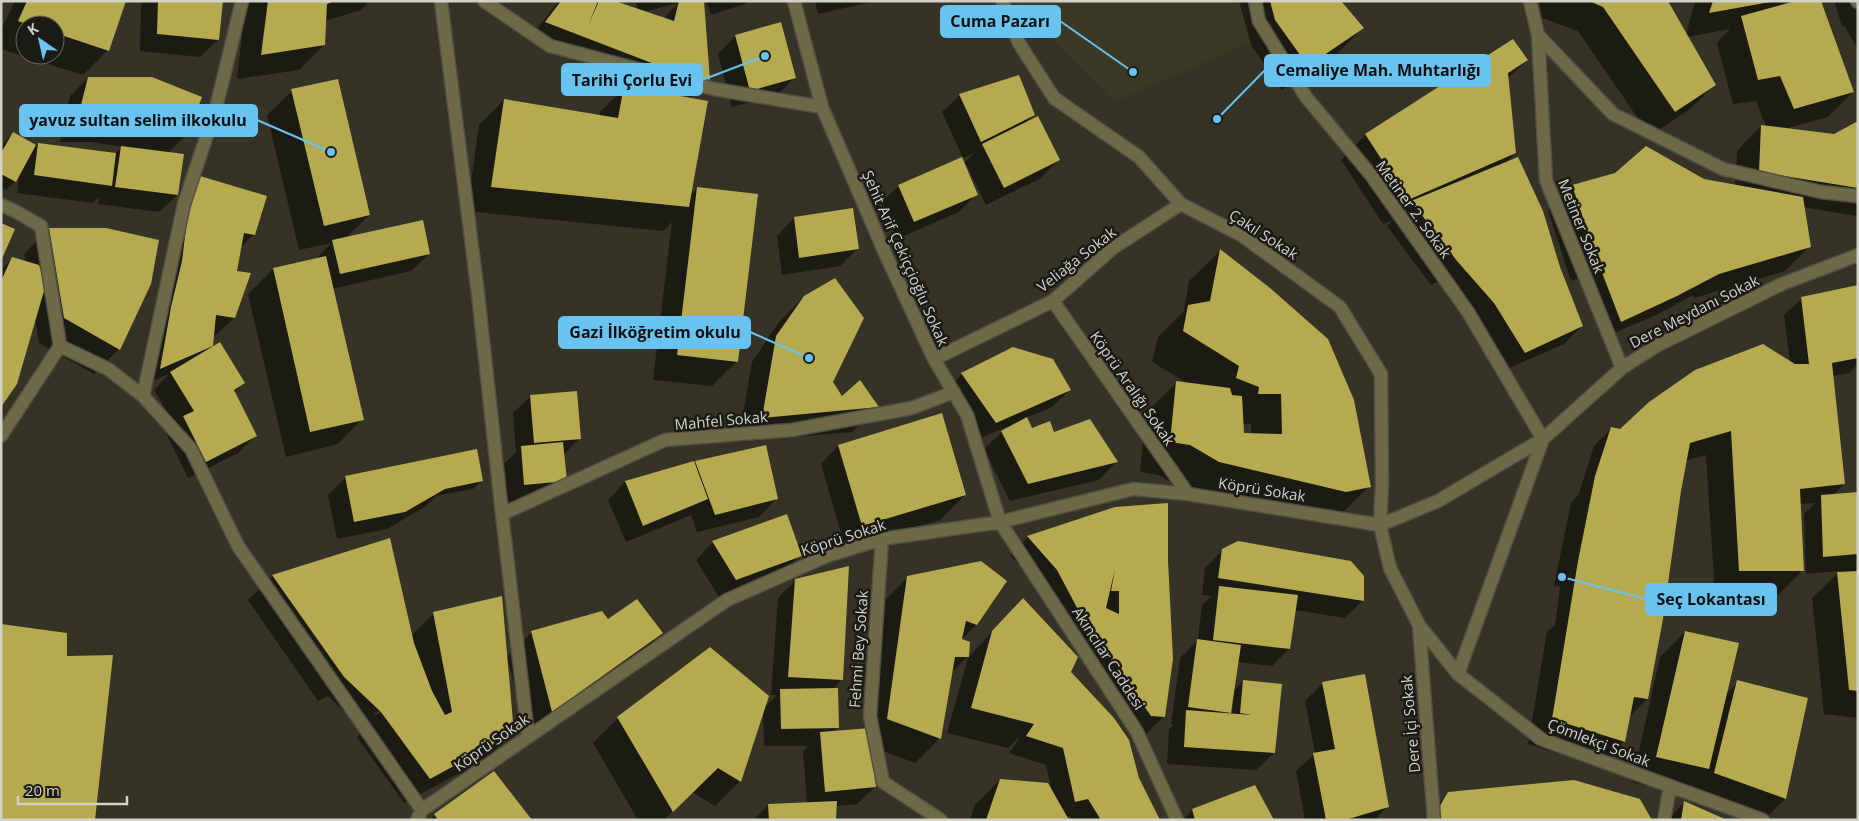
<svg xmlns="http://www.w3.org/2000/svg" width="1859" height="821" viewBox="0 0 1859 821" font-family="'Open Sans',sans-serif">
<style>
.built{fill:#3b3823}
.shadow{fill:#0007;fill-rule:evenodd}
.building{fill:#b5aa4f;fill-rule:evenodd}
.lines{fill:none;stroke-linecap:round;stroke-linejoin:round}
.minor-casing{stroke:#505043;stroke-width:15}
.minor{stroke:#6e6a47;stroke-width:12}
.labels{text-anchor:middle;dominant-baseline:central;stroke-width:5;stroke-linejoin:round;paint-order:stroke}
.street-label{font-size:15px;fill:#d2d2c9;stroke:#1b1a14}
.leader{fill:none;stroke:#69c3f1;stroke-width:2}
.callout-dot{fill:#69c3f1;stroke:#1b1a14;stroke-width:2}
.callout{fill:#69c3f1;stroke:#69c3f1;stroke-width:2}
.callout-label{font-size:16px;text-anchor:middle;font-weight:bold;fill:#111}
</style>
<rect width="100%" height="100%" fill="#343325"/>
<path class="built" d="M 1014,1 L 1245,1 L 1252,42 L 1114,102 Z"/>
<path class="shadow" d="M 15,1 L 125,1 L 108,50 L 83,75 L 1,49 L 1,30 ZM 25,25 L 55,25 L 55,55 L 25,55 Z
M 144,1 L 222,1 L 218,40 L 200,57 L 140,51 L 141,4 Z
M 246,1 L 369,1 L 361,10 L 325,21 L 324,45 L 299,70 L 237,79 Z
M 559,1 L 597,1 L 596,4 L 599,1 L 611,1 L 638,11 L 636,1 L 685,1 L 709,80 L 691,97 L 644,84 L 529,39 ZM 679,3 L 663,19 L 643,12 ZM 656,65 L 691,74 L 691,76 L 655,67 Z
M 706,1 L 748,1 L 745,4 L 711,15 Z
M 815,1 L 875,1 L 818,14 Z
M 1239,1 L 1340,1 L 1363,28 L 1338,53 L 1282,90 L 1251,45 Z
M 1539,1 L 1667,1 L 1686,35 L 1695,1 L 1819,1 L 1853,92 L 1828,117 L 1784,129 L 1835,136 L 1858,122 L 1858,214 L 1856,216 L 1803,207 L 1810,246 L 1785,271 L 1694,298 L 1693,295 L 1658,314 L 1603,338 L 1580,278 L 1571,281 L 1548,211 L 1573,186 L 1703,180 L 1735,186 L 1737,151 L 1761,126 L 1766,127 L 1756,101 L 1733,104 L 1717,43 L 1730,29 L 1687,37 L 1715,84 L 1690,109 L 1650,136 L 1578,31 L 1542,18 Z
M 1834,1 L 1858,1 L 1858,49 L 1844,26 L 1842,26 Z
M 780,24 L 795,77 L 777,95 L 732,107 L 718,54 L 735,36 Z
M 1513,41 L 1527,60 L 1507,79 L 1515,153 L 1505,164 L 1559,268 L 1582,326 L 1564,344 L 1507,369 L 1441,280 L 1431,285 L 1387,226 L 1393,220 L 1383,224 L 1341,160 L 1365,135 Z
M 88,78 L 186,135 L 168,153 L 177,195 L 159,212 L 98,204 L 99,196 L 93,203 L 17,193 L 19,174 L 15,182 L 6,190 L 1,188 L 1,147 L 13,133 L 36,146 L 38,144 L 115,154 L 122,147 L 91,142 L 60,142 L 70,96 Z
M 624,88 L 689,197 L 697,188 L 737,361 L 712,386 L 653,380 L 672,222 L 663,231 L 467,211 L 479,125 L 504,100 L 599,116 L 600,112 Z
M 292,91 L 369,215 L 346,238 L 429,254 L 411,271 L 332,289 L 362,419 L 338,444 L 286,457 L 248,294 L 273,269 L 316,259 L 331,243 L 299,250 L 267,115 Z
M 960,95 L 1034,115 L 1025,123 L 1058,160 L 1041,178 L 986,205 L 966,164 L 964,165 L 976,194 L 959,212 L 897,239 L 881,203 L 899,186 L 963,158 L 942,112 ZM 972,154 L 973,154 L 963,164 L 961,159 Z
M 201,177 L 254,234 L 240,248 L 235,272 L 234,318 L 216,335 L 213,335 L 212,349 L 244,383 L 234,393 L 255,436 L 238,453 L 188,478 L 167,435 L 175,426 L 154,390 L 169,374 L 143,385 L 183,195 Z
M 794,218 L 858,248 L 840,266 L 782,275 L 777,236 Z
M 49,229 L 106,229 L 150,283 L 119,349 L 94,374 L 39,343 L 35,318 L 1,405 L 1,270 L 12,259 L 26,263 L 24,254 Z
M 1220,251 L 1369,486 L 1339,517 L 1315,522 L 1188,493 L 1159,475 L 1140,472 L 1146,413 L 1177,382 L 1187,383 L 1152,362 L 1158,337 L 1184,311 L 1189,281 ZM 1242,424 L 1251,424 L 1251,435 L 1243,434 Z
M 1858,286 L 1858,364 L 1849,373 L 1833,376 L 1844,484 L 1833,495 L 1858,493 L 1858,718 L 1824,714 L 1812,598 L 1840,571 L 1806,574 L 1804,514 L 1815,503 L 1800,504 L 1803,570 L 1778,595 L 1715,595 L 1706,455 L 1685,461 L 1647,699 L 1629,717 L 1624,741 L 1599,766 L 1528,744 L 1547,632 L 1555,625 L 1560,587 L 1554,586 L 1571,503 L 1580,493 L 1579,493 L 1594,446 L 1611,429 L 1621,430 L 1790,362 L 1784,315 L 1802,298 Z
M 804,297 L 831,383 L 841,397 L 877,407 L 852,432 L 738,442 L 752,362 L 779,322 Z
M 962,374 L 1069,390 L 1052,407 L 1026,418 L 1032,430 L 1054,434 L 1116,462 L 1099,480 L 1010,501 L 984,449 L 1002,432 L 1010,428 L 1009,426 L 978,439 L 945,392 Z
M 531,396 L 580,438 L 563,455 L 565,480 L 548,498 L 507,502 L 504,464 L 516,452 L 513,413 Z
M 838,446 L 965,495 L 940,520 L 868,541 L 867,536 L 844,543 L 821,464 Z
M 693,462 L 694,464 L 696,462 L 776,499 L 759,517 L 697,532 L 691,515 L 626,542 L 608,500 L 625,482 Z
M 346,477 L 482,480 L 473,489 L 436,496 L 426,506 L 387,529 L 337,539 L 328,495 Z
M 1115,508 L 1167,560 L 1172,659 L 1164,716 L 1146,734 L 1133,733 L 1066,637 L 1040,588 L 1010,555 L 1027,538 Z
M 713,542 L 800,555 L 783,573 L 719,597 L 696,560 Z
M 1223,550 L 1363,600 L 1345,618 L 1294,610 L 1289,649 L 1272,666 L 1237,662 L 1233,692 L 1243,681 L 1274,753 L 1256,770 L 1167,764 L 1169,729 L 1174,725 L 1171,724 L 1180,658 L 1198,640 L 1202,605 L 1211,596 L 1202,595 L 1205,568 ZM 1231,702 L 1233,703 L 1232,714 L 1229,714 Z
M 273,576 L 411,636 L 434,613 L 506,658 L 532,632 L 661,633 L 637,658 L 527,735 L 508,660 L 512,733 L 487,758 L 404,803 L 357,737 L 364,730 L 328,696 L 318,701 L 248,600 ZM 411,698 L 411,701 L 375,715 L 374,713 Z
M 907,578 L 976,625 L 961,640 L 968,656 L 951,673 L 940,738 L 915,763 L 872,747 L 875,787 L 857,804 L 835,806 L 835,820 L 754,820 L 768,805 L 807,803 L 803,751 L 808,746 L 764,746 L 763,711 L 740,781 L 715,806 L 692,792 L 664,820 L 638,820 L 593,743 L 618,718 L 764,708 L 777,695 L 771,695 L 778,598 L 795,581 L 842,679 L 832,690 L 837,728 L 833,732 L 865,729 L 882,603 Z
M 999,624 L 1069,672 L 1138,779 L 1159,820 L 1072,820 L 1070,816 L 1066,817 L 1068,820 L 970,820 L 975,805 L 1000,780 L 1052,792 L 1046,765 L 1009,753 L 1019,739 L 1018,738 L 1008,748 L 947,733 L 968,658 Z
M 1685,632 L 1726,694 L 1738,682 L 1807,698 L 1785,799 L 1764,820 L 1690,798 L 1693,784 L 1683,794 L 1632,782 L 1660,657 Z
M 1323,683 L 1388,806 L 1374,820 L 1305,820 L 1296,771 L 1315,753 L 1305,701 Z
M 1449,794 L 1650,820 L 1423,820 Z
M 1684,803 L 1724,820 L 1667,820 Z
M 1192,810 L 1272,820 L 1183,820 Z
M 435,815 L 531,820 L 430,820 Z"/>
<path class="building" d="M 27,1 L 126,1 L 109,51 L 55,33 L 55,25 L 29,25 L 18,21 Z
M 158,1 L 223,1 L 219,40 L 157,34 Z
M 268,1 L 334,1 L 327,4 L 325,45 L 261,55 Z
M 561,1 L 598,1 L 588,26 L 599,1 L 615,1 L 674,21 L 679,1 L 704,1 L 710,80 L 662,67 L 545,22 Z
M 1270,1 L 1341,1 L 1364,28 L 1308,66 L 1275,20 Z
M 1589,1 L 1668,1 L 1716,85 L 1675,112 L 1603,7 Z
M 1713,1 L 1770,1 L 1770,2 L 1709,13 Z
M 1795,1 L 1821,1 L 1854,92 L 1794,109 L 1780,76 L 1758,80 L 1741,16 Z
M 781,22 L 796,78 L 750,91 L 735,35 Z
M 1513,39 L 1528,60 L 1508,73 L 1516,153 L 1408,200 L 1365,134 Z
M 1019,75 L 1035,115 L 981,142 L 959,94 Z
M 88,77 L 152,77 L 202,97 L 187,136 L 109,125 L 76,125 Z
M 338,79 L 370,215 L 324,226 L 291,89 Z
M 624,86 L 708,101 L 689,207 L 491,187 L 504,99 L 618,118 Z
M 1038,116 L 1060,160 L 1004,188 L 982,144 Z
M 1858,121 L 1858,188 L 1759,172 L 1761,125 L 1834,134 Z
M 13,132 L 36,145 L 16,182 L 1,174 L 1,153 Z
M 38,143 L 116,153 L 112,186 L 34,175 Z
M 121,146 L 184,154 L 178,195 L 115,187 Z
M 1646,146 L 1704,179 L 1803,197 L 1811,247 L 1719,274 L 1677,296 L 1621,322 L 1596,257 L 1572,185 L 1615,173 Z
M 962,157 L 978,195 L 914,222 L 898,185 Z
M 1518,157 L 1543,211 L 1560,267 L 1583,326 L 1525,353 L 1494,303 L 1457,261 L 1411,201 Z
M 200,176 L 267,196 L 255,235 L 244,233 L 237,271 L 251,273 L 235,318 L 216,315 L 213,346 L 160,369 L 171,307 L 182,261 L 187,220 Z
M 697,187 L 758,194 L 738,362 L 677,355 Z
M 853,208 L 859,249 L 799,258 L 794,217 Z
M 423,220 L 430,254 L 340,274 L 332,240 Z
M 1,223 L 15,229 L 1,261 Z
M 49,228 L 106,228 L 159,240 L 151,284 L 120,350 L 64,318 Z
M 1220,249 L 1270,288 L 1328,339 L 1354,400 L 1371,487 L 1346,492 L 1219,462 L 1190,445 L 1170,442 L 1176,381 L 1230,388 L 1232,395 L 1242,396 L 1244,433 L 1282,434 L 1281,394 L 1258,394 L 1259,387 L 1236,378 L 1239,366 L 1183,331 L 1188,305 L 1210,301 Z
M 326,256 L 364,420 L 310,432 L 273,268 Z
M 12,257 L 39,265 L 46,284 L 17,384 L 1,407 L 1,281 Z
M 835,278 L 864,318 L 833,382 L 842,396 L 860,380 L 879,407 L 762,418 L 776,336 L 804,296 Z
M 1858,285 L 1858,358 L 1832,363 L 1845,484 L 1800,489 L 1804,571 L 1739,571 L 1731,431 L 1690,443 L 1681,491 L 1663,619 L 1648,699 L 1634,697 L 1625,742 L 1552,719 L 1578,561 L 1595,476 L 1611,427 L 1620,429 L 1649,402 L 1695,370 L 1763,344 L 1795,364 L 1809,364 L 1801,297 Z
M 220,342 L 245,383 L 234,390 L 257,436 L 206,462 L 183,416 L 194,411 L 170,372 Z
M 1013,347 L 1053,359 L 1071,390 L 996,423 L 961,373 Z
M 577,391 L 581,439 L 534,443 L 530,395 Z
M 942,413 L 966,495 L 862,526 L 838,445 Z
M 1027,417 L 1032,428 L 1050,421 L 1054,432 L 1090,419 L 1118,462 L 1028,484 L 1001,431 Z
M 563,442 L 567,481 L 524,485 L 521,446 Z
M 766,445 L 778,499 L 715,515 L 695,461 Z
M 477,449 L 483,481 L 445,489 L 405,512 L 354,522 L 345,476 Z
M 694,461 L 708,499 L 643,526 L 625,481 Z
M 1858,492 L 1858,554 L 1823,557 L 1821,495 Z
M 1168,503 L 1168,560 L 1173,659 L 1165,717 L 1151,716 L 1083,619 L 1057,570 L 1027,536 L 1115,507 ZM 1115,569 L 1111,591 L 1119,591 L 1119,614 L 1106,608 Z
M 787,514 L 802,556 L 736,580 L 712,541 Z
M 390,538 L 414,643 L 432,691 L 445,715 L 452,712 L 433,612 L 502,596 L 514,733 L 430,779 L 381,712 L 344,677 L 272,575 Z
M 1238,541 L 1351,561 L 1364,576 L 1364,601 L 1218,578 L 1222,549 Z
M 981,561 L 1007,581 L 977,625 L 966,621 L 962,639 L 970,642 L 969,657 L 955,657 L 941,739 L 887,719 L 907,576 Z
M 849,566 L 843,680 L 788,677 L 795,579 Z
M 1858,571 L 1858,691 L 1849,690 L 1837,572 Z
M 1219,586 L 1298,595 L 1290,649 L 1213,640 Z
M 1023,598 L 1078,657 L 1071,672 L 1114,718 L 1129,740 L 1139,778 L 1160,820 L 1101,820 L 1088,799 L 1075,802 L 1063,748 L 1026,736 L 1034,724 L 971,708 L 992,631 Z
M 637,599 L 663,633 L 552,712 L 531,631 L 602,611 L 608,619 Z
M 1,624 L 67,633 L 67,656 L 113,655 L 95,820 L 1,820 Z
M 1685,631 L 1739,643 L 1709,769 L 1656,757 Z
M 1197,639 L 1241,645 L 1231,713 L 1188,707 Z
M 710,647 L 769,696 L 741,782 L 718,768 L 673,812 L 617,717 Z
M 1365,674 L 1389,807 L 1345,820 L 1326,820 L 1313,753 L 1335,749 L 1322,682 Z
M 1243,680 L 1282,684 L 1275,753 L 1184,747 L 1186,710 L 1251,715 L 1240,713 Z
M 1737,680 L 1808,698 L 1786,799 L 1714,773 Z
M 838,688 L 839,728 L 781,729 L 780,689 Z
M 871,728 L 876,787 L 825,792 L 820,732 Z
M 494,771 L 532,820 L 438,820 L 434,814 Z
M 1000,779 L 1048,783 L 1069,820 L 986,820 Z
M 1574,780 L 1640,799 L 1652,820 L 1439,820 L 1437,811 L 1448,792 Z
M 1255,785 L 1274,820 L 1195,820 L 1192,809 Z
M 837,801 L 836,820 L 769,820 L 768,804 Z
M 1684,801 L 1727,820 L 1681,820 Z"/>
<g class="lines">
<g class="minor-casing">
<path id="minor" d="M 441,1 L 478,294 L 502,514 L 528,736
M 484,1 L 550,46 L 714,89 L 822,107
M 794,1 L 822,107 L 884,251 L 934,359 L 967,415 L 1000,522 L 1137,732 L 1177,820
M 1002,1 L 1019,43 L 1054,98 L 1139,157 L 1181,204 L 1241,235 L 1340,307 L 1381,374 L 1382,484 L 1380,525 L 1390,568 L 1419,625 L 1458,674 L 1541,739 L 1763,820
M 1255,1 L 1259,21 L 1306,97 L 1371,175 L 1468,312 L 1543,439 L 1458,674
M 1530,1 L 1538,35 L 1546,180 L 1622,368
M 1857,1 L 1858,2
M 1538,35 L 1613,114 L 1723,169 L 1821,192 L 1858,196
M 1,205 L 15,211 L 41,226 L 60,346 L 108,369 L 143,396 L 191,449 L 238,546 L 422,810
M 1053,301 L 1188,494
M 934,359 L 1053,301 L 1113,248 L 1181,204
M 143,396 L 184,204 L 216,108 L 242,1
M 1,436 L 60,346
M 502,514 L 665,440 L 792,430 L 912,408 L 954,392
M 1380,525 L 1438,501 L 1543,439 L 1622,368 L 1658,345 L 1782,284 L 1858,255
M 882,539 L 870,716 L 883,782 L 941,820
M 1419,625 L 1434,820
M 417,820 L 422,810 L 727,600 L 827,556 L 882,539 L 1000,522 L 1133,489 L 1188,494 L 1380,525
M 1664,820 L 1670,786"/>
</g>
<use href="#minor" class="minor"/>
</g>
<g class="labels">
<g class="street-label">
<text transform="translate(1414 209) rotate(54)">Metiner 2. Sokak</text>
<text transform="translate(1582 226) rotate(68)">Metiner Sokak</text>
<text transform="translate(1264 234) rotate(33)">Çakıl Sokak</text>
<text transform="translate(906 258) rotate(66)">Şehit Arif Çekiççioğlu Sokak</text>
<text transform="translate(1076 259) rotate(-38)">Veliağa Sokak</text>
<text transform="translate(1694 311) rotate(-27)">Dere Meydanı Sokak</text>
<text transform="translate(1133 388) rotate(55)">Köprü Aralığı Sokak</text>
<text transform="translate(721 420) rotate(-5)">Mahfel Sokak</text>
<text transform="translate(1262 489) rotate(9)">Köprü Sokak</text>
<text transform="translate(843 537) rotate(-18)">Köprü Sokak</text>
<text transform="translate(858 649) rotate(-86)">Fehmi Bey Sokak</text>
<text transform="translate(1109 658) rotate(57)">Akıncılar Caddesi</text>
<text transform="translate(1410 724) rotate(-95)">Dere İçi Sokak</text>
<text transform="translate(491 742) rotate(-35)">Köprü Sokak</text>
<text transform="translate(1599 742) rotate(21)">Çömlekçi Sokak</text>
</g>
</g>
<path class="leader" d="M1133 72L1060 21M1217 119L1265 70M765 56L702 80M331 152L257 120M809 358L750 332M1562 577L1646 599"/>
<g class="callout-dot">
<circle cx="1133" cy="72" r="5"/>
<circle cx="1217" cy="119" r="5"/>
<circle cx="765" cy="56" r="5"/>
<circle cx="331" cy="152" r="5"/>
<circle cx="809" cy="358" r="5"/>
<circle cx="1562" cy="577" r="5"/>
</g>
<g class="callout">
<rect x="941" y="6" width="119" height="31" rx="5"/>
<rect x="1265" y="55" width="225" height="31" rx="5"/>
<rect x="562" y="64" width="140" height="31" rx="5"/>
<rect x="20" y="105" width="237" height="31" rx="5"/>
<rect x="559" y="317" width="191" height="31" rx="5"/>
<rect x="1646" y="584" width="130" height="31" rx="5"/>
</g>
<g class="callout-label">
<text x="1000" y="27">Cuma Pazarı</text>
<text x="1378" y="76">Cemaliye Mah. Muhtarlığı</text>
<text x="632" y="86">Tarihi Çorlu Evi</text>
<text x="138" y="126">yavuz sultan selim ilkokulu</text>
<text x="655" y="338">Gazi İlköğretim okulu</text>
<text x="1711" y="605">Seç Lokantası</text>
</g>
<rect width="1859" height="821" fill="none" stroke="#d2d2c9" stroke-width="5"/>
<g transform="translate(40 40) rotate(326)"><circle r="24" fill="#1b1a14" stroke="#64645c"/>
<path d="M0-4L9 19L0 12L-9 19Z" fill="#69c3f1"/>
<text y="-8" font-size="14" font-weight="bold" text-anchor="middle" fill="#d2d2c9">K</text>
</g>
<path d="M18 796v8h109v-8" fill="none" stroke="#d2d2c9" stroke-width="2.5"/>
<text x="25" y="796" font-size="15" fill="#d2d2c9" stroke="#1b1a14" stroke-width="4" paint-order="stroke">20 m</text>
</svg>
